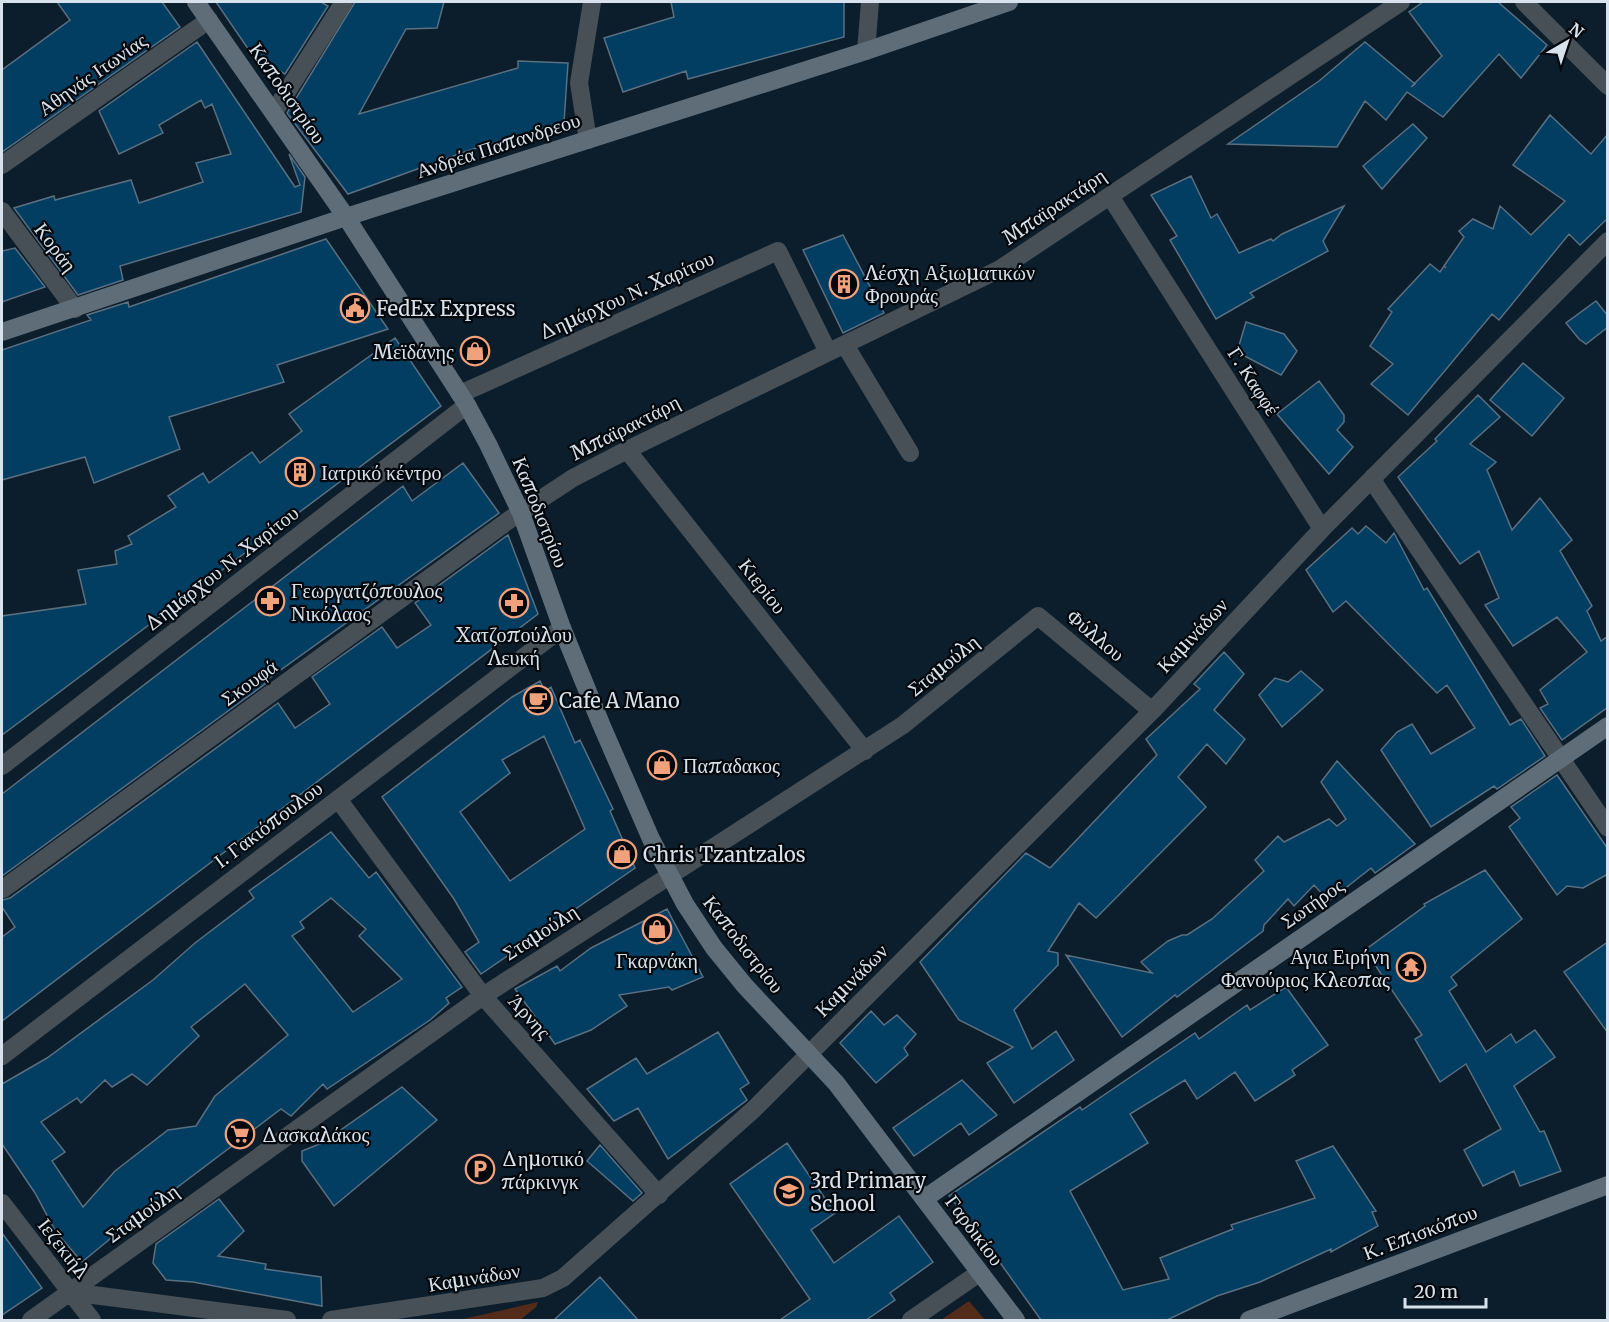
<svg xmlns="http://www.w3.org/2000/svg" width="1609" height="1322" viewBox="0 0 1609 1322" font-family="Merriweather,serif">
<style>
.green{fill:#522c19}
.building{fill:#013e62;stroke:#5a6f80;stroke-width:1.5;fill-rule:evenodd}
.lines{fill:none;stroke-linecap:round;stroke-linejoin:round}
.street{stroke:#475057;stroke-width:18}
.secondary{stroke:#5f6d78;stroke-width:18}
.labels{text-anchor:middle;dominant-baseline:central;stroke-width:4.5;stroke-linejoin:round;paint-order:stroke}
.street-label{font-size:20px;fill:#d7e2ec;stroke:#03080d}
.poi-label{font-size:20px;fill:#d7e2ec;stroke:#03080d;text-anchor:start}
</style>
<rect width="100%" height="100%" fill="#0c1e2c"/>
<path class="green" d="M 969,1301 L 985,1320 L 941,1320 Z
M 538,1302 L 536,1307 L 520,1320 L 459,1320 Z"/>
<path class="building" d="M 57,2 L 162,2 L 180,27 L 2,152 L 2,70 L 70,20 Z
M 216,2 L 321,2 L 328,6 L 285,74 L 253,56 Z
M 355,2 L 444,2 L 437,28 L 406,29 L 359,114 L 518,68 L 518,61 L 568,63 L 564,122 L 470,150 L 348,194 L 287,113 Z
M 671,2 L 844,2 L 844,37 L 688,79 L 686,71 L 623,92 L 604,38 L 674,17 Z
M 1423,2 L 1498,2 L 1547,45 L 1521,78 L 1499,54 L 1443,117 L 1407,92 L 1386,120 L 1365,101 L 1337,147 L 1228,144 L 1319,81 L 1365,42 L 1415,84 L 1411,87 L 1442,56 L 1409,12 Z
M 197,42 L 295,187 L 300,185 L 289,154 L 305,177 L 301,212 L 120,266 L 123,280 L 78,295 L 14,208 L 54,196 L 55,200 L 131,180 L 139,203 L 203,182 L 196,163 L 231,154 L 212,104 L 205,108 L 201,100 L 159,125 L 163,133 L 119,154 L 99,111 Z
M 1550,115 L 1591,154 L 1608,134 L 1608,218 L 1580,245 L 1569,234 L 1499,320 L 1492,314 L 1408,415 L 1371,384 L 1393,364 L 1370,346 L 1392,312 L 1388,309 L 1430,264 L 1440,272 L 1444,266 L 1446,268 L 1444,266 L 1464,237 L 1459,231 L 1473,219 L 1493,229 L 1500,206 L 1531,235 L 1565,201 L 1513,165 Z
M 1413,124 L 1427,138 L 1382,189 L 1363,166 Z
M 1191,176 L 1211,218 L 1217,214 L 1239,253 L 1271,239 L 1273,241 L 1282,234 L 1344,206 L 1323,241 L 1328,251 L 1250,293 L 1254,297 L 1216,319 L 1170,240 L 1177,236 L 1151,195 Z
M 843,235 L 884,313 L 843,333 L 803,250 Z
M 326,239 L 388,329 L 277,365 L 284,382 L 169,417 L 180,449 L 94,483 L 85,457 L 2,480 L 2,350 L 91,320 L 87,315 L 128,302 L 129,307 Z
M 15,248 L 45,287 L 2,302 L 2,251 Z
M 1596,301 L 1608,316 L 1608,327 L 1586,344 L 1579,339 L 1566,323 Z
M 1246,322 L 1284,334 L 1297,351 L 1281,375 L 1237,352 Z
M 395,338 L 441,406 L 2,735 L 2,616 L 86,604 L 78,570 L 117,564 L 115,551 L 132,544 L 128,536 L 176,507 L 168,496 L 203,473 L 209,483 L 252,452 L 260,463 L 302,431 L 289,414 Z
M 1523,363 L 1564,398 L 1532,436 L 1490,400 Z
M 1319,381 L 1344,415 L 1344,422 L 1337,430 L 1353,447 L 1329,474 L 1277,414 Z
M 1478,395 L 1500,417 L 1470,444 L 1496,462 L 1487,470 L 1512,530 L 1540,498 L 1572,540 L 1560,551 L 1592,606 L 1587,611 L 1601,641 L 1608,636 L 1608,707 L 1562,740 L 1540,708 L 1548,704 L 1540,690 L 1587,652 L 1557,617 L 1513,646 L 1485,605 L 1499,598 L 1479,551 L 1460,564 L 1398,477 L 1437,441 L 1435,439 Z
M 463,463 L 499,513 L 264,682 L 265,684 L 2,876 L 2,794 L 403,486 L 412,501 Z
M 1366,526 L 1386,543 L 1394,533 L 1424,590 L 1427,588 L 1510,725 L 1521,719 L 1545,756 L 1497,789 L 1494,786 L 1431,827 L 1381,750 L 1397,732 L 1412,724 L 1431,754 L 1475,728 L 1447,685 L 1437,693 L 1346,601 L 1333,612 L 1306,570 L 1352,528 L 1358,534 Z
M 508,535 L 538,614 L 2,1021 L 2,937 L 15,927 L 2,907 L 2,900 L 10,898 L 278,703 L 295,728 L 330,704 L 312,677 L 382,627 L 397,648 L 431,625 L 415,603 Z
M 1224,652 L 1244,674 L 1214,710 L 1245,739 L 1226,764 L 1207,744 L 1178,777 L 1206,807 L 1096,918 L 1079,903 L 1048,951 L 1058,953 L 1058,965 L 1014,1010 L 1032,1049 L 1056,1031 L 1074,1060 L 1014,1103 L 987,1063 L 1013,1047 L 959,1020 L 920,962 L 1026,853 L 1050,868 L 1157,755 L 1146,739 L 1200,689 L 1194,684 Z
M 1301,671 L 1323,690 L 1282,727 L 1259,695 L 1275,678 L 1288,682 Z
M 540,681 L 545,691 L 551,687 L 575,743 L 580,740 L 613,809 L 610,811 L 635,868 L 481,974 L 465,952 L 479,942 L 454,899 L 382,797 L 512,697 ZM 544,736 L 585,829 L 510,881 L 460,812 L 510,773 L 502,760 Z
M 1337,761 L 1415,844 L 1375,873 L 1371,868 L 1329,901 L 1314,885 L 1294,906 L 1288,899 L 1264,925 L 1263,931 L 1177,997 L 1175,995 L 1122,1037 L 1066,955 L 1152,973 L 1141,962 L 1168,941 L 1182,935 L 1187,935 L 1212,919 L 1264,871 L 1255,860 L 1278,836 L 1284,842 L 1329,819 L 1337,826 L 1346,819 L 1321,782 Z
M 1557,775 L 1608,849 L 1608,874 L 1583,888 L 1567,886 L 1557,895 L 1509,827 L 1520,818 L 1511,807 Z
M 331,832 L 369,878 L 376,872 L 462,987 L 446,998 L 449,1003 L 430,1020 L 327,1089 L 323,1084 L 291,1116 L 281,1109 L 146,1211 L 150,1217 L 118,1237 L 116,1234 L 82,1262 L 56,1232 L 35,1193 L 2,1144 L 2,1084 L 47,1058 L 153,980 L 195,943 L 254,898 L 249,891 ZM 331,898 L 366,929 L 359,936 L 402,979 L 353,1012 L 292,936 L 304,928 L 300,922 ZM 245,984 L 288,1035 L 215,1096 L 196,1126 L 168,1130 L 115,1171 L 83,1207 L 52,1161 L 65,1152 L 41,1122 L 77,1098 L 81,1103 L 105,1080 L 112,1087 L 132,1074 L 147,1085 L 199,1036 L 191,1027 Z
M 1485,870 L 1522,919 L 1451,977 L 1457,985 L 1449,991 L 1486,1052 L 1511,1034 L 1516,1043 L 1535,1030 L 1555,1057 L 1514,1086 L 1540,1132 L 1544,1131 L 1561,1171 L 1520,1186 L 1514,1171 L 1483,1186 L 1464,1150 L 1501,1129 L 1466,1064 L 1440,1082 L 1415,1039 L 1422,1035 L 1365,950 L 1425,906 L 1424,904 Z
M 667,909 L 703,977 L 672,990 L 669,987 L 619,995 L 627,1006 L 591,1030 L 555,1044 L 515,989 L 557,966 L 560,971 L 591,948 Z
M 1608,942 L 1608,1033 L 1564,972 Z
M 1286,987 L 1328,1045 L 1292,1070 L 1295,1075 L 1255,1101 L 1235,1072 L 1197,1099 L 1185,1080 L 1130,1114 L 1148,1143 L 1070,1191 L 1123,1290 L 1169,1279 L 1160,1258 L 1233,1229 L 1231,1225 L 1315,1198 L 1296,1161 L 1333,1146 L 1376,1211 L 1372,1212 L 1378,1226 L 1331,1252 L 1331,1249 L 1260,1282 L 1217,1296 L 1167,1320 L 1041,1320 L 981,1236 L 949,1196 L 1080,1107 L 1082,1110 L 1195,1033 L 1199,1039 L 1247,1005 L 1250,1010 Z
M 871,1011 L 884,1025 L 897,1015 L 916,1034 L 904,1048 L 908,1055 L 876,1083 L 840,1043 Z
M 718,1032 L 749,1083 L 740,1089 L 747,1100 L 668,1159 L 638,1108 L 614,1121 L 587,1089 L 636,1058 L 647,1074 Z
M 962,1080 L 997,1115 L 969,1135 L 961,1123 L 914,1156 L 893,1128 Z
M 402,1087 L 437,1120 L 334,1206 L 302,1161 L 302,1151 L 322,1143 Z
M 787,1143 L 835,1213 L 811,1230 L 834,1263 L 899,1216 L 933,1262 L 890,1293 L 895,1300 L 866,1320 L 780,1320 L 810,1299 L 730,1184 Z
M 600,1145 L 642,1193 L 633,1201 L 587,1161 Z
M 219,1199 L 244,1231 L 218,1256 L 266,1264 L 265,1269 L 321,1277 L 322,1306 L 193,1282 L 166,1280 L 153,1263 L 156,1244 Z
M 2,1233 L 42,1288 L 2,1315 Z
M 600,1277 L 638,1320 L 554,1320 Z"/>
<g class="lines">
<path class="street" d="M 1524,2 L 1608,86
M 866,51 L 870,2
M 274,112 L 344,2
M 588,140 L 579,83 L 592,2
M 2,165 L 209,20
M 1110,196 L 1322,529 L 1608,241
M 2,211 L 75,309
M 845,345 L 910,453
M 460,394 L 778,251 L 828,352
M 627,450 L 865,751
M 1373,477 L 1376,486 L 1608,828
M 2,766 L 467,405
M 338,799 L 483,996 L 659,1195
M 3,889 L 509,520 L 573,478 L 627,450 L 1000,269 L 1401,2
M 2,1056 L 562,628
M 2,1203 L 92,1320
M 70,1292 L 287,1320
M 31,1320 L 483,996 L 903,725 L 1038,616 L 1152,711
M 331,1320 L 543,1288 L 563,1278 L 753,1110 L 1152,711 L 1322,529
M 911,1320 L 979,1273"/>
<path class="secondary" d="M 196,2 L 346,217 L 467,405 L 488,444 L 521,513 L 562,628 L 601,724 L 651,839 L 685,904 L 714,948 L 745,986 L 836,1083 L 1016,1320
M 2,332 L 346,217 L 866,51 L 1009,2
M 924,1199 L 1608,726
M 1249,1320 L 1608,1185"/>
</g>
<defs>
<g id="building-ring" transform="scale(1.5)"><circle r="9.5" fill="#03080d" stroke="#f1a17c" stroke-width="1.5"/><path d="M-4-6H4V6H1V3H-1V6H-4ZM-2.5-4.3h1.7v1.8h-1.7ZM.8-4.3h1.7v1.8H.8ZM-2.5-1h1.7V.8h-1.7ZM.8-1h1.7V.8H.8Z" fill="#f1a17c"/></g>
<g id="civic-ring" transform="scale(1.5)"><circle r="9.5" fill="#03080d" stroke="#f1a17c" stroke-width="1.5"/><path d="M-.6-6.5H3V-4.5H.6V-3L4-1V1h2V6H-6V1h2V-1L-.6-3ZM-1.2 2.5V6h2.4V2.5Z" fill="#f1a17c"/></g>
<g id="shop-ring" transform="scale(1.5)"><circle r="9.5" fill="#03080d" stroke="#f1a17c" stroke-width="1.5"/><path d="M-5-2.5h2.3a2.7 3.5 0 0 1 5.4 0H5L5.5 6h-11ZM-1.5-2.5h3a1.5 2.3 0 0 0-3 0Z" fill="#f1a17c"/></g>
<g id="pharmacy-ring" transform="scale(1.5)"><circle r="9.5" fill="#03080d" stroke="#f1a17c" stroke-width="1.5"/><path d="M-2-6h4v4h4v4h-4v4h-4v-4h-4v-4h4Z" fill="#f1a17c"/></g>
<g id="cafe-ring" transform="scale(1.5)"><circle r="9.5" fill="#03080d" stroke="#f1a17c" stroke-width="1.5"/><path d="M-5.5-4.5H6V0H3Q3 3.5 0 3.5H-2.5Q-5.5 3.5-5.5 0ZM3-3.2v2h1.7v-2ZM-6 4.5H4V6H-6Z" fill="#f1a17c"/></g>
<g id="temple-ring" transform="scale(1.5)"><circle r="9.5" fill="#03080d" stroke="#f1a17c" stroke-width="1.5"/><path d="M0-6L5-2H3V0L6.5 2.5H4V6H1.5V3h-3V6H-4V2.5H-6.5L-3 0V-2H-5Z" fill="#f1a17c"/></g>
<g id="supermarket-ring" transform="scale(1.5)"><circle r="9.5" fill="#03080d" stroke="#f1a17c" stroke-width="1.5"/><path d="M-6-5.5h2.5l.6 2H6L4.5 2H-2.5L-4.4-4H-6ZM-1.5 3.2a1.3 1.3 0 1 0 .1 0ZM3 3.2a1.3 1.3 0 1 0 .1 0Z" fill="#f1a17c"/></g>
<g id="parking-ring" transform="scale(1.5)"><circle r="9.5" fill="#03080d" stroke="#f1a17c" stroke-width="1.5"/><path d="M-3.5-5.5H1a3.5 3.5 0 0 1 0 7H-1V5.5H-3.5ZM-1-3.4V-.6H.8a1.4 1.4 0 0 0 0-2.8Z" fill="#f1a17c"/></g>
<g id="school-ring" transform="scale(1.5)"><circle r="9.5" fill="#03080d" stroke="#f1a17c" stroke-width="1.5"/><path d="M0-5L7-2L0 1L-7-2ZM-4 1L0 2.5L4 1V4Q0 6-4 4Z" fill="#f1a17c"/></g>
</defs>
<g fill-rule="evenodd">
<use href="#building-ring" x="844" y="284"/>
<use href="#civic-ring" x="355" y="308"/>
<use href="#shop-ring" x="475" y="351"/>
<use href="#building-ring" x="300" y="472"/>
<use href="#pharmacy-ring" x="270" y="601"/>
<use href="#pharmacy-ring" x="514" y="603"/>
<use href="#cafe-ring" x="538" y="700"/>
<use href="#shop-ring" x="662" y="765"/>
<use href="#shop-ring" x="622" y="854"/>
<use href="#shop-ring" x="657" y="929"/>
<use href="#temple-ring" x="1411" y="967"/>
<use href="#supermarket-ring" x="240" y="1134"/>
<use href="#parking-ring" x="480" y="1169"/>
<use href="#school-ring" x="789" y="1191"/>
</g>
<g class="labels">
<g class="street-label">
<text transform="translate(92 74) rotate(-35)">Αθηνάς Ιτωνίας</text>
<text transform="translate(288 93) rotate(55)">Καποδιστρίου</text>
<text transform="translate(498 145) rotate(-18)">Ανδρέα Παπανδρεου</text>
<text transform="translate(1054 206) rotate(-34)">Μπαϊρακτάρη</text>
<text transform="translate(56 247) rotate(53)">Κοράη</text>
<text transform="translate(626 295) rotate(-24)">Δημάρχου Ν. Χαρίτου</text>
<text transform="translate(1254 381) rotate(57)">Γ. Καφφέ</text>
<text transform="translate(625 427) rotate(-27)">Μπαϊρακτάρη</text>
<text transform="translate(541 512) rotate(68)">Καποδιστρίου</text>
<text transform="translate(221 568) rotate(-38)">Δημάρχου Ν. Χαρίτου</text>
<text transform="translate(763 586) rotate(52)">Κιερίου</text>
<text transform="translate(1096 635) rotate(40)">Φύλλου</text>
<text transform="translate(1192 635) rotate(-47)">Καμινάδων</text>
<text transform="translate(943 665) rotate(-39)">Σταμούλη</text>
<text transform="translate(249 682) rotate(-36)">Σκουφά</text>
<text transform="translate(268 824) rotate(-37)">Ι. Γακιόπουλου</text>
<text transform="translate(1312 903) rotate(-35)">Σωτήρος</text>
<text transform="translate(540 932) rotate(-33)">Σταμούλη</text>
<text transform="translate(744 944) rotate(52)">Καποδιστρίου</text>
<text transform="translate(851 980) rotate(-45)">Καμινάδων</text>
<text transform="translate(530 1016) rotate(48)">Άρνης</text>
<text transform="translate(142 1213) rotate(-36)">Σταμούλη</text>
<text transform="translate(975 1230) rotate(53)">Γαρδικίου</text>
<text transform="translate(1420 1232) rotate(-21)">Κ. Επισκόπου</text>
<text transform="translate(64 1248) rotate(52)">Ιεζεκιήλ</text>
<text transform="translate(474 1277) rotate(-9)">Καμινάδων</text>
</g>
<g class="poi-label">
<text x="865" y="272">Λέσχη Αξιωματικών<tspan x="865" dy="23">Φρουράς</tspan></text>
<text x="376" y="308">FedEx Express</text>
<text x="454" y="351" text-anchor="end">Μεϊδάνης</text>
<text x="321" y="472">Ιατρικό κέντρο</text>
<text x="291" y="590">Γεωργατζόπουλος<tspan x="291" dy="23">Νικόλαος</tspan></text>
<text x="514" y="634" text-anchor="middle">Χατζοπούλου<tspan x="514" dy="23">Λευκή</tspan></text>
<text x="559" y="700">Cafe A Mano</text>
<text x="683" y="765">Παπαδακος</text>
<text x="643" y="854">Chris Tzantzalos</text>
<text x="1390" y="956" text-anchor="end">Αγια Ειρήνη<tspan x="1390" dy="23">Φανούριος Κλεοπας</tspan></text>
<text x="657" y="960" text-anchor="middle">Γκαρνάκη</text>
<text x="261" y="1134">Δασκαλάκος</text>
<text x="501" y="1158">Δημοτικό<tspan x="501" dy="23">πάρκινγκ</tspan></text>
<text x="810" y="1180">3rd Primary<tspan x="810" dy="23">School</tspan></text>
</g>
</g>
<rect width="1609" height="1322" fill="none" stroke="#d7e2ec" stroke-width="6"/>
<g transform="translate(1567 42) rotate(39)" stroke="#03080d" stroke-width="4.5" paint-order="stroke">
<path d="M0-4.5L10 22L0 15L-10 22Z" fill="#d7e2ec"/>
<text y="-9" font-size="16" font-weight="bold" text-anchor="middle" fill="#d7e2ec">N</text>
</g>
<path d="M1405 1298v9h81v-9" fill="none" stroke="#d7e2ec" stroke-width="3"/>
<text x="1414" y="1298" font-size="18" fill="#d7e2ec" stroke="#03080d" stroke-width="4.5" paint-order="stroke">20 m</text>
</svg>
